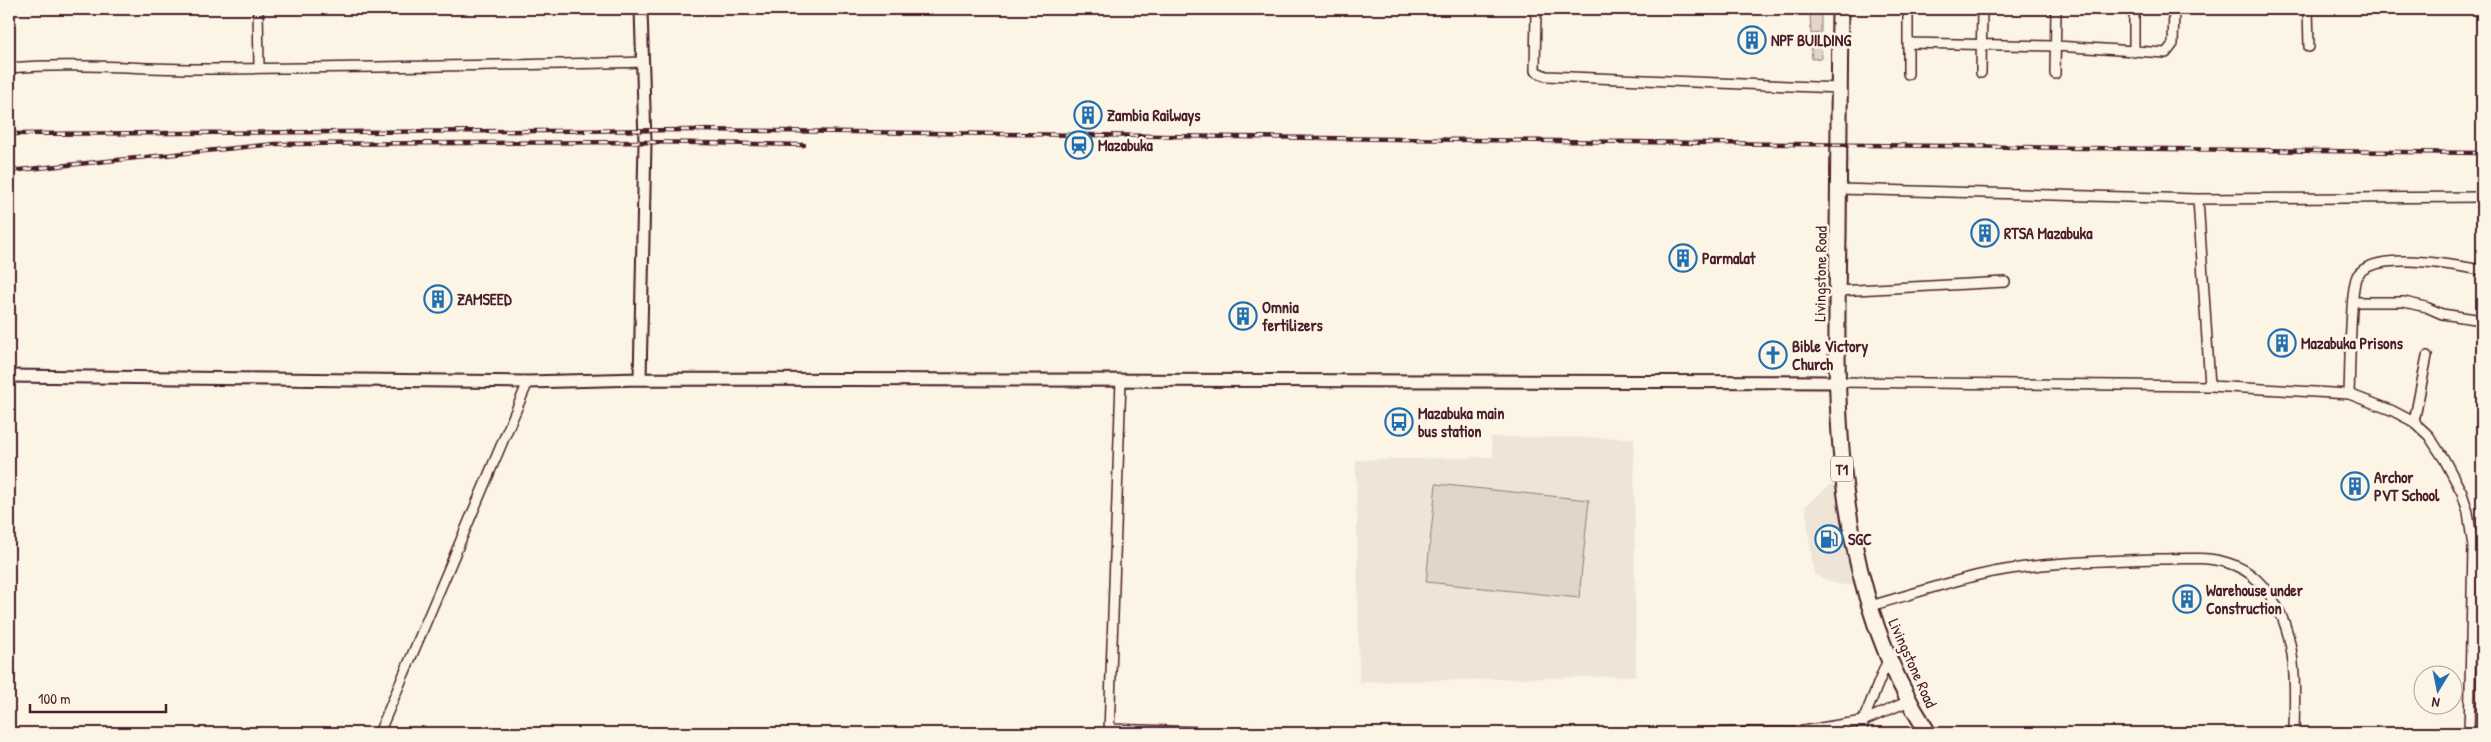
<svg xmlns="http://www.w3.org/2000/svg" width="2491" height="742" viewBox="0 0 2491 742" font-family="'Patrick Hand',sans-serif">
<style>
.built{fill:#eee5d7}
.green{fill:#e2d5ca;stroke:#967a7a}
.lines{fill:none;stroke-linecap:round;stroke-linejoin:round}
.street-casing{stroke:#4a1f2b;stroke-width:12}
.secondary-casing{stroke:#4a1f2b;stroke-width:15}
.highway-casing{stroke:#4a1f2b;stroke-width:19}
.street{stroke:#fcf5e5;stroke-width:9}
.secondary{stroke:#fcf5e5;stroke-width:11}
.highway{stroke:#fcf5e5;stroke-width:15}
.rail-casing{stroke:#4a1f2b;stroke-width:4.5}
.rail{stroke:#fcf5e5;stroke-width:2.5;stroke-dasharray:8;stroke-linecap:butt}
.labels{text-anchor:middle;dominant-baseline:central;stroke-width:5;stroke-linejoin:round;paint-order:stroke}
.shield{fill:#fcf5e5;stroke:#7f5f63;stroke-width:1}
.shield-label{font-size:15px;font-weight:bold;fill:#4a1f2b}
.poi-label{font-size:16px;font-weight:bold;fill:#4a1f2b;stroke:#fcf5e5;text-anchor:start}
.street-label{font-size:16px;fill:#4a1f2b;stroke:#fcf5e5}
</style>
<rect width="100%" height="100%" fill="#fcf5e5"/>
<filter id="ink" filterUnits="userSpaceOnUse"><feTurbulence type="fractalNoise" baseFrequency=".02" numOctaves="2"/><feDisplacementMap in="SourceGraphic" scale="10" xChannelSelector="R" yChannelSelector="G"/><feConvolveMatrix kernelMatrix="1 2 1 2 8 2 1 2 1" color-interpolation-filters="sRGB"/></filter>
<g filter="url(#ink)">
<path class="built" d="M 1491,437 L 1634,438 L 1636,676 L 1359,682 L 1356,460 L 1493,457 Z
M 1834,482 L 1846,544 L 1855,586 L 1837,584 L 1814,575 L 1805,506 Z
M 2480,558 L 2482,558 L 2482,733 L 2476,733 Z"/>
<path class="green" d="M 1810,14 L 1821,14 L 1821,33 L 1811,34 Z
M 1821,38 L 1822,58 L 1812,59 L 1810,39 Z
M 1436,484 L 1589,500 L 1579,598 L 1426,582 Z"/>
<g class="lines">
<g class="street-casing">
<path id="street" d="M 258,9 L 259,67
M 1536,9 L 1535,71 L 1546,76 L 1839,88
M 2308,9 L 2309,47
M 1909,43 L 2056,46 L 2166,53 L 2173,44 L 2174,9
M 2134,52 L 2134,9
M 9,68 C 79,62 149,70 220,69 C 361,67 502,66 643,62
M 1981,73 L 1982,9
M 1908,74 L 1908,9
M 2055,74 L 2056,9
M 1839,189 L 2198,199 L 2482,197
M 2198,199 L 2210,386
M 1837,291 L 2005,282
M 2353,302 L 2404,302 L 2426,307 L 2442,314 L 2482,320
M 1837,382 L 2210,386 L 2349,394 L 2391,410 L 2414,422 L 2429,436 L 2444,459 L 2462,493 L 2468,512 L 2473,547 L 2469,733
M 2349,394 C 2350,375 2350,288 2357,276 C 2374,249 2456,266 2482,270
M 2414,422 L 2427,356
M 1870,606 C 1906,596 1942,584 1979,575 C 2036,562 2098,561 2156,559 C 2179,559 2206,556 2228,563 C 2238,566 2249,572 2257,580 C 2299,621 2295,680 2294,733
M 1109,729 L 1229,733
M 379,733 L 528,382
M 1109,733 L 1121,380
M 1707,733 L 1796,732 L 1863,721 L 1909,701
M 1862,733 L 1863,721 L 1889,657"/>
</g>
<g class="secondary-casing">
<path id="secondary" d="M 9,376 L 528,382 L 640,379 L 1837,382
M 640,379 L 645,142 L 641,9"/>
</g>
<g class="highway-casing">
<path id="highway" d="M 1840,9 C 1839,84 1839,160 1838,236 C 1835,408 1831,582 1928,733"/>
</g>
<use href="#street" class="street"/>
<use href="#secondary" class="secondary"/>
<use href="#highway" class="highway"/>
<g class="rail-casing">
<path id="rail" d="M 9,134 L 695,130 L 2482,153
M 9,171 L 275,144 L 645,142 L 804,145"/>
</g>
<use href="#rail" class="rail"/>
</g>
</g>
<defs>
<g id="building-ring" transform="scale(1.4375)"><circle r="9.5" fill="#fcf5e5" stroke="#1f6fb2" stroke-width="1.5"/><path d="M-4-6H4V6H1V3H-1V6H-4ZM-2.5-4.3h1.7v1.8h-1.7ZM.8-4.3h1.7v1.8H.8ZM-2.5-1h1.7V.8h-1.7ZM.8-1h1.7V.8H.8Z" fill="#1f6fb2"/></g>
<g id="station-ring" transform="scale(1.4375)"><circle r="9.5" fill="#fcf5e5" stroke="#1f6fb2" stroke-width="1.5"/><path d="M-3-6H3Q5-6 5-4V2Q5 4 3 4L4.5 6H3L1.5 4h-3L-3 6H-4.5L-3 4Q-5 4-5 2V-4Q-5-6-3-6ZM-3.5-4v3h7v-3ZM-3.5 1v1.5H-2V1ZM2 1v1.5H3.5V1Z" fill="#1f6fb2"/></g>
<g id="church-ring" transform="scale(1.4375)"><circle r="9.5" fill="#fcf5e5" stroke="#1f6fb2" stroke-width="1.5"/><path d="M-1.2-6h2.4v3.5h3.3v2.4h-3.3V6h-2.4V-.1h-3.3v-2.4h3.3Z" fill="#1f6fb2"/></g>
<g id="bus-ring" transform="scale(1.4375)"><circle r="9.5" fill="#fcf5e5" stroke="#1f6fb2" stroke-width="1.5"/><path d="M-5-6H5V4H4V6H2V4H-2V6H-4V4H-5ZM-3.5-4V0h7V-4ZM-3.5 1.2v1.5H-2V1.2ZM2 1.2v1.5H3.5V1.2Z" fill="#1f6fb2"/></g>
<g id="fuel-ring" transform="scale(1.4375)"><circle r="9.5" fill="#fcf5e5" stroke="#1f6fb2" stroke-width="1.5"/><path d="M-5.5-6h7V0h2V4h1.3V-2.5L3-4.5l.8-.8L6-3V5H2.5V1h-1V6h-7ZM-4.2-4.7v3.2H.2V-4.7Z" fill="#1f6fb2"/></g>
</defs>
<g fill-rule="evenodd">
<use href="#building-ring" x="1752" y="40"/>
<use href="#building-ring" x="1088" y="115"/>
<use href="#station-ring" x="1079" y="145"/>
<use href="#building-ring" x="1985" y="233"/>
<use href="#building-ring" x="1683" y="258"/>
<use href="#building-ring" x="438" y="299"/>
<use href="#building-ring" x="1243" y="316"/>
<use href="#building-ring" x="2282" y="343"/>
<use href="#church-ring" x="1773" y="355"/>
<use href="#bus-ring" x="1399" y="422"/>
<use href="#building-ring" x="2355" y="486"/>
<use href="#fuel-ring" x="1829" y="539"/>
<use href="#building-ring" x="2187" y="599"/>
</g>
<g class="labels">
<rect class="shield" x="1831" y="456.5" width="22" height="25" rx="4"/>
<g class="shield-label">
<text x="1842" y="469">T1</text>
</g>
<g class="poi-label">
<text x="1771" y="40">NPF BUILDING</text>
<text x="1107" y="115">Zambia Railways</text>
<text x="1098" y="145">Mazabuka</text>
<text x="2004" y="233">RTSA Mazabuka</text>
<text x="1702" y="258">Parmalat</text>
<text x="457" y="299">ZAMSEED</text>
<text x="1262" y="307">Omnia<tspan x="1262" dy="18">fertilizers</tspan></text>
<text x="2301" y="343">Mazabuka Prisons</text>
<text x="1792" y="346">Bible Victory<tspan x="1792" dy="18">Church</tspan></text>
<text x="1418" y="413">Mazabuka main<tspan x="1418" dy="18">bus station</tspan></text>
<text x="2374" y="477">Archor<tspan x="2374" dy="18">PVT School</tspan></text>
<text x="1848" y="539">SGC</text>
<text x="2206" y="590">Warehouse under<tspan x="2206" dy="18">Construction</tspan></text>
</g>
<g class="street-label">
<text transform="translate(1820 274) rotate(-89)">Livingstone Road</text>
<text transform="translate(1913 663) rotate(66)">Livingstone Road</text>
</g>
</g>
<rect width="2491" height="742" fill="none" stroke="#fcf5e5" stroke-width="30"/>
<rect x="15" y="15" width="2461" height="712" fill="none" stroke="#4a1f2b" stroke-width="2" filter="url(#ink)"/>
<g transform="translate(2438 690) rotate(190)"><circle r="24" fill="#fcf5e5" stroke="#b59f9b"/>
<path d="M0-4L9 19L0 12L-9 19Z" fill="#1f6fb2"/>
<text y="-8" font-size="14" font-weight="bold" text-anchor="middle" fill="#4a1f2b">N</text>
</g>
<path d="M30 704v8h136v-8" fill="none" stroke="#4a1f2b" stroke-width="2.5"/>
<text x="38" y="704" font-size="15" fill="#4a1f2b" stroke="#fcf5e5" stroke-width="4" paint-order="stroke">100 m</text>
</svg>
